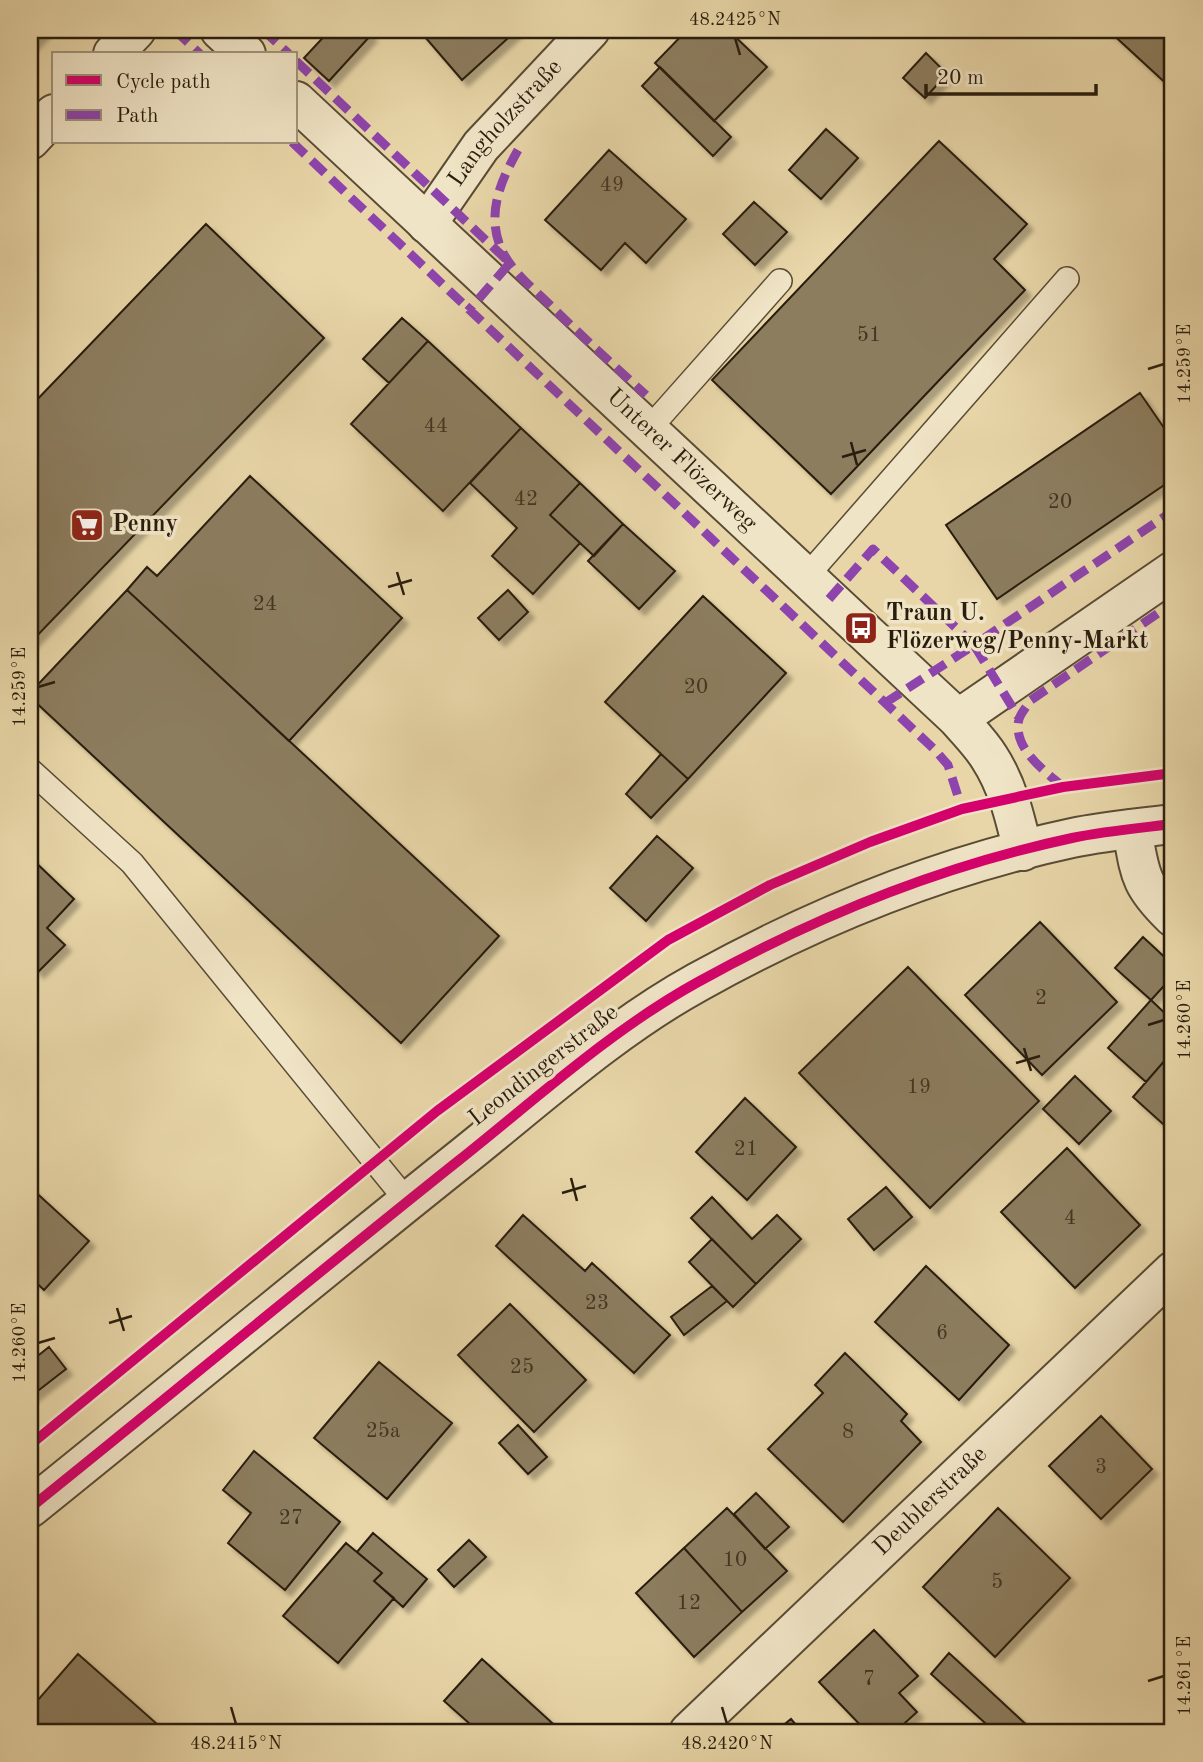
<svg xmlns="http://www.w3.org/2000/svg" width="1203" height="1762" viewBox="0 0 1203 1762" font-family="'Old Standard TT',serif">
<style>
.building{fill:#8c7d5e;stroke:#291d0d;stroke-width:2;filter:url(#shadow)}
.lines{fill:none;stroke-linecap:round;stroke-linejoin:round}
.service-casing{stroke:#594b34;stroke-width:26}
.minor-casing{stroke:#594b34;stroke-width:42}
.tertiary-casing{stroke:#594b34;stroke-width:42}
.service{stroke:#f0e4c6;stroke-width:23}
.minor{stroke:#f0e4c6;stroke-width:38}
.tertiary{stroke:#f0e4c6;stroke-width:38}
.quiet{stroke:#8e44ad;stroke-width:9;stroke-dasharray:18 9;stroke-linecap:butt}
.cycleway-casing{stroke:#f0e4c6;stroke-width:15}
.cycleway{stroke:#d6006c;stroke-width:10}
.ticks{fill:none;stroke:#291d0d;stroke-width:2.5}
.labels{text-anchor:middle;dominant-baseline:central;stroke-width:7;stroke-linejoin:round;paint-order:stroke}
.number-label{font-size:21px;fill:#423521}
.street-label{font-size:24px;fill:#291d0d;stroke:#f0e4c6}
.poi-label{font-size:24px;font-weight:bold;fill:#291d0d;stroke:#f0e4c6;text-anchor:start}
.neatline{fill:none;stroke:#291d0d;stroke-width:2.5}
.ticks-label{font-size:18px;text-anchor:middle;fill:#291d0d}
</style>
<defs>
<filter id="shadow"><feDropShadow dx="6" dy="6" stdDeviation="2" flood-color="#0004"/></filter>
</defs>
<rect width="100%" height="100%" fill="#e8d6a8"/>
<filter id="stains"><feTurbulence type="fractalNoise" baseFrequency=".00286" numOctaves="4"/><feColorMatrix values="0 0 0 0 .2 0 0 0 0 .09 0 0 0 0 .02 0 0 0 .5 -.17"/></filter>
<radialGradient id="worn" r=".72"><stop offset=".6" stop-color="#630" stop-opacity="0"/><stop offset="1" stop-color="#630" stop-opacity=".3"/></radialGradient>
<path class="building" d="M 30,30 L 45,30 L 30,46 Z
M 330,30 L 365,30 L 371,35 L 329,81 L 304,58 Z
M 419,30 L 517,30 L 462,80 Z
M 687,30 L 728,30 L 767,67 L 714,121 L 655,63 Z
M 1108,30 L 1173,30 L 1173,86 L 1171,88 Z
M 926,53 L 947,74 L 925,98 L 903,78 Z
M 660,67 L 731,137 L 713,156 L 642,86 Z
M 826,129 L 858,158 L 821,199 L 789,170 Z
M 939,141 L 1027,224 L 994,259 L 1025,290 L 831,494 L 712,380 Z
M 609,150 L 686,219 L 646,263 L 625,243 L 601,270 L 545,220 Z
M 754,202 L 787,232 L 755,265 L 723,234 Z
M 206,224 L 324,338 L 30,643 L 30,407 Z
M 402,318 L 428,341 L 389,383 L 363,359 Z
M 428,341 L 521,428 L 443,511 L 351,424 Z
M 1140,393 L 1173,441 L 1173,479 L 997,599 L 946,525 Z
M 521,428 L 580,483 L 550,515 L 580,543 L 533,594 L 492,556 L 517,528 L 470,483 Z
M 250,476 L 402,618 L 289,741 L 127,590 L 147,567 L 157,576 Z
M 580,483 L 623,524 L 594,556 L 550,515 Z
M 623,524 L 675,571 L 639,609 L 588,561 Z
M 127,590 L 499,936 L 401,1043 L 30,697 L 30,693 Z
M 508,590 L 528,612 L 499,640 L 478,618 Z
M 703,596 L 786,673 L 688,779 L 605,702 Z
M 661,754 L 688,779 L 651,818 L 626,794 Z
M 657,836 L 693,868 L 646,921 L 610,888 Z
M 30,857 L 74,899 L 47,928 L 65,945 L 38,972 L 30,964 Z
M 1040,922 L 1117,1002 L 1042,1075 L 965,995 Z
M 1143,937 L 1173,965 L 1173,976 L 1151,1000 L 1115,968 Z
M 908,967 L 1039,1101 L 930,1208 L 799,1073 Z
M 1151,1000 L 1173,1021 L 1173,1051 L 1146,1082 L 1108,1048 Z
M 1173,1051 L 1173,1133 L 1133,1097 Z
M 1075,1076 L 1111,1111 L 1079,1144 L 1043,1109 Z
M 745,1098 L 796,1147 L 747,1200 L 696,1152 Z
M 1067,1148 L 1140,1225 L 1075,1288 L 1001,1212 Z
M 30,1187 L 89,1241 L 44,1290 L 30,1277 Z
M 886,1187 L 912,1217 L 874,1250 L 848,1219 Z
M 712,1197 L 752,1239 L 777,1215 L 801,1239 L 756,1284 L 691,1218 Z
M 523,1215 L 585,1271 L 592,1263 L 670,1335 L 634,1373 L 496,1246 Z
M 712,1239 L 756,1284 L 733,1307 L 689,1262 Z
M 926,1266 L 1009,1345 L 959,1400 L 875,1322 Z
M 712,1286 L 727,1301 L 684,1335 L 671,1317 Z
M 510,1304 L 586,1380 L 534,1432 L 458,1355 Z
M 49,1347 L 66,1369 L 30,1397 L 30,1362 Z
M 845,1353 L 907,1414 L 901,1421 L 921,1442 L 843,1522 L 768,1449 L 823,1393 L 815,1385 Z
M 379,1362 L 452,1423 L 387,1499 L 314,1438 Z
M 1101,1416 L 1152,1469 L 1101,1519 L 1049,1466 Z
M 518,1425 L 547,1457 L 528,1474 L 499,1443 Z
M 254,1451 L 340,1522 L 285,1590 L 228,1543 L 251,1513 L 223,1490 Z
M 756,1493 L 789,1527 L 765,1549 L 734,1514 Z
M 727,1508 L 787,1571 L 742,1612 L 684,1548 Z
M 998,1508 L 1070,1578 L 995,1657 L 923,1587 Z
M 373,1533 L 427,1579 L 403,1607 L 374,1581 L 382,1573 L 357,1552 Z
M 469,1540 L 486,1557 L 454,1587 L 438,1570 Z
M 346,1543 L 382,1573 L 374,1581 L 394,1598 L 338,1663 L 283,1616 Z
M 684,1548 L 742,1612 L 694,1657 L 636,1593 Z
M 874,1630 L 918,1676 L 899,1693 L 917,1712 L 895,1732 L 867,1732 L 819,1682 Z
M 949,1653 L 1031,1729 L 1029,1732 L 995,1732 L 931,1674 Z
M 78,1654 L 157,1724 L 150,1732 L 32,1732 L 30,1730 L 30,1709 Z
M 482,1659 L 562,1732 L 479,1732 L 444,1701 Z
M 791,1719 L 802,1732 L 775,1732 Z"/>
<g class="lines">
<g class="service-casing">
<path id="service" d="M 648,430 L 780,281
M 806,577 L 1067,279
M 30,770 L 132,863 L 407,1201"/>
</g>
<g class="minor-casing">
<g id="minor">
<path d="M 220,30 L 246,54"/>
<path d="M 113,54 L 136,30"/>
<path id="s1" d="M 296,101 L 958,719 C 968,731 981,744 989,757 C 1008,786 1015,818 1023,851"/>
<path d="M 30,140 L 54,114"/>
<path id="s2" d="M 427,224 L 481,146 L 590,30"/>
<path d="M 958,719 L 1173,571"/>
<path d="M 1132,829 C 1140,874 1139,884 1173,917"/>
<path id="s3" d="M 689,1732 L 1173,1271"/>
</g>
</g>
<g class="tertiary-casing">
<path id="tertiary" d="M 30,1508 C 173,1393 315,1275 458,1161 C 536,1099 611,1030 698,982 C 815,917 941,866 1072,838 C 1105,831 1140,828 1173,824"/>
</g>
<use href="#service" class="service"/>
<use href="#minor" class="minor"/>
<use href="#tertiary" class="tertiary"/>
<path class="quiet" d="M 175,30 L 200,54
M 263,30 L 289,54
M 296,61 L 510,263 L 468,311
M 292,142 L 935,750 L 948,765 L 962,809
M 518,150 C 501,180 487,212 500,246 C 510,271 534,289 552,307 C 583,337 614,366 646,395
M 829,599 L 873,549 L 974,645 L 1173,511
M 885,703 L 974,645 L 1019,718
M 1063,787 C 1044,770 1012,748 1019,719 C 1021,713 1027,706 1031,700 L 1173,603"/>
<g class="cycleway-casing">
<path id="cycleway" d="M 30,1445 L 437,1111 L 668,940 L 770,885 L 870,842 L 962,809 L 1063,787 L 1173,773
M 30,1508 C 173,1393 315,1275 458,1161 C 536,1099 611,1030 698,982 C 815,917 941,866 1072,838 C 1105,831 1140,828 1173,824"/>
</g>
<use href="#cycleway" class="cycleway"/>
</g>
<path class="ticks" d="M 735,38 L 740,55M 1148,369 L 1164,364M 851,442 L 857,465M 842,457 L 866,450M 397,572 L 404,595M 388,587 L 412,580M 38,687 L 55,682M 1148,1025 L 1164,1020M 1024,1048 L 1031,1071M 1016,1063 L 1040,1056M 571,1178 L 577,1201M 562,1193 L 586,1186M 117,1308 L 124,1331M 109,1323 L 132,1316M 38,1343 L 55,1338M 1148,1681 L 1164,1676M 231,1707 L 236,1724M 722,1707 L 727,1724"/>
<defs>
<g id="supermarket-square" transform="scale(1.75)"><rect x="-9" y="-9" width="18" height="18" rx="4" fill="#8f2418" stroke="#f0e4c6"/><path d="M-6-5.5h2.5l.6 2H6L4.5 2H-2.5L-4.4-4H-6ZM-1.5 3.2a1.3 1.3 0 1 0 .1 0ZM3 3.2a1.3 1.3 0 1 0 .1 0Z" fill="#fff"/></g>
<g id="bus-square" transform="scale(1.75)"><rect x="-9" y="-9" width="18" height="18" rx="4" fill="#8f2418" stroke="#f0e4c6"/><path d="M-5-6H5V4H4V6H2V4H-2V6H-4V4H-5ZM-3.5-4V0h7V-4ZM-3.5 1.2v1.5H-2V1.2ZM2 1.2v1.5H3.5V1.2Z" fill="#fff"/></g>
</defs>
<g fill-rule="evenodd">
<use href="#supermarket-square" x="87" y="525"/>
<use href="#bus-square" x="861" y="628"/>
</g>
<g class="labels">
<g class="number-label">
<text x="612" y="185">49</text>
<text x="869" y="335">51</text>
<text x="436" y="426">44</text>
<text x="526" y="499">42</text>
<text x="1060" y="502">20</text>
<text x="265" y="604">24</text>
<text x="696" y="687">20</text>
<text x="1041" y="998">2</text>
<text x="919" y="1087">19</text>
<text x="746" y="1149">21</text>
<text x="1070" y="1218">4</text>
<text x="597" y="1303">23</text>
<text x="942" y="1333">6</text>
<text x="522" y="1367">25</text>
<text x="383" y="1431">25a</text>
<text x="848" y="1432">8</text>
<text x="1101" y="1467">3</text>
<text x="291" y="1518">27</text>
<text x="735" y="1560">10</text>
<text x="997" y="1582">5</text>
<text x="689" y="1603">12</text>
<text x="869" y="1679">7</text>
</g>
<g class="street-label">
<text stroke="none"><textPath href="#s2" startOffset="128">Langholzstraße</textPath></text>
<text stroke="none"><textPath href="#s1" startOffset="527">Unterer Flözerweg</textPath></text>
<text transform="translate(544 1066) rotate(-38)">Leondingerstraße</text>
<text stroke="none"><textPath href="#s3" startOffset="334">Deublerstraße</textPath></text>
</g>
<g class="poi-label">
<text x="112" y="525">Penny</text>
<text x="886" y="614">Traun U.<tspan x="886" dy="28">Flözerweg/Penny-Markt</tspan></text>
</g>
</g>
<rect width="1203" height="1762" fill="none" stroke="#e8d6a8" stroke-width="77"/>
<rect x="52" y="52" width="245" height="91" fill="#f0e4c6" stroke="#a0947c" stroke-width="2"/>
<rect x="66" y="75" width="35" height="10" fill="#d6006c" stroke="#a0947c" stroke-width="2"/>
<text x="116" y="88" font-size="21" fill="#291d0d">Cycle path</text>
<rect x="66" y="110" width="35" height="10" fill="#8e44ad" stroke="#a0947c" stroke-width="2"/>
<text x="116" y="122" font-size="21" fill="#291d0d">Path</text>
<path d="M926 84v10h170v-10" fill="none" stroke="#291d0d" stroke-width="3.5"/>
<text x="937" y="84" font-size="21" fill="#291d0d" stroke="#f0e4c6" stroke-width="5" paint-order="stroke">20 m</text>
<rect x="38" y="38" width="1126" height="1686" class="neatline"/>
<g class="ticks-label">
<text x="735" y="25">48.2425°N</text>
<text transform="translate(1184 364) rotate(-90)" y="6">14.259°E</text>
<text transform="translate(19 687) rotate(-90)" y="6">14.259°E</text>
<text transform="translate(1184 1020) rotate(-90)" y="6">14.260°E</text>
<text transform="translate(19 1343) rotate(-90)" y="6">14.260°E</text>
<text transform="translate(1184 1676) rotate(-90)" y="6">14.261°E</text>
<text x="236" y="1749">48.2415°N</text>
<text x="727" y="1749">48.2420°N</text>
</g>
<rect width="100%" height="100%" filter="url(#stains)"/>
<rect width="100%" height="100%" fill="url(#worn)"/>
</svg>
